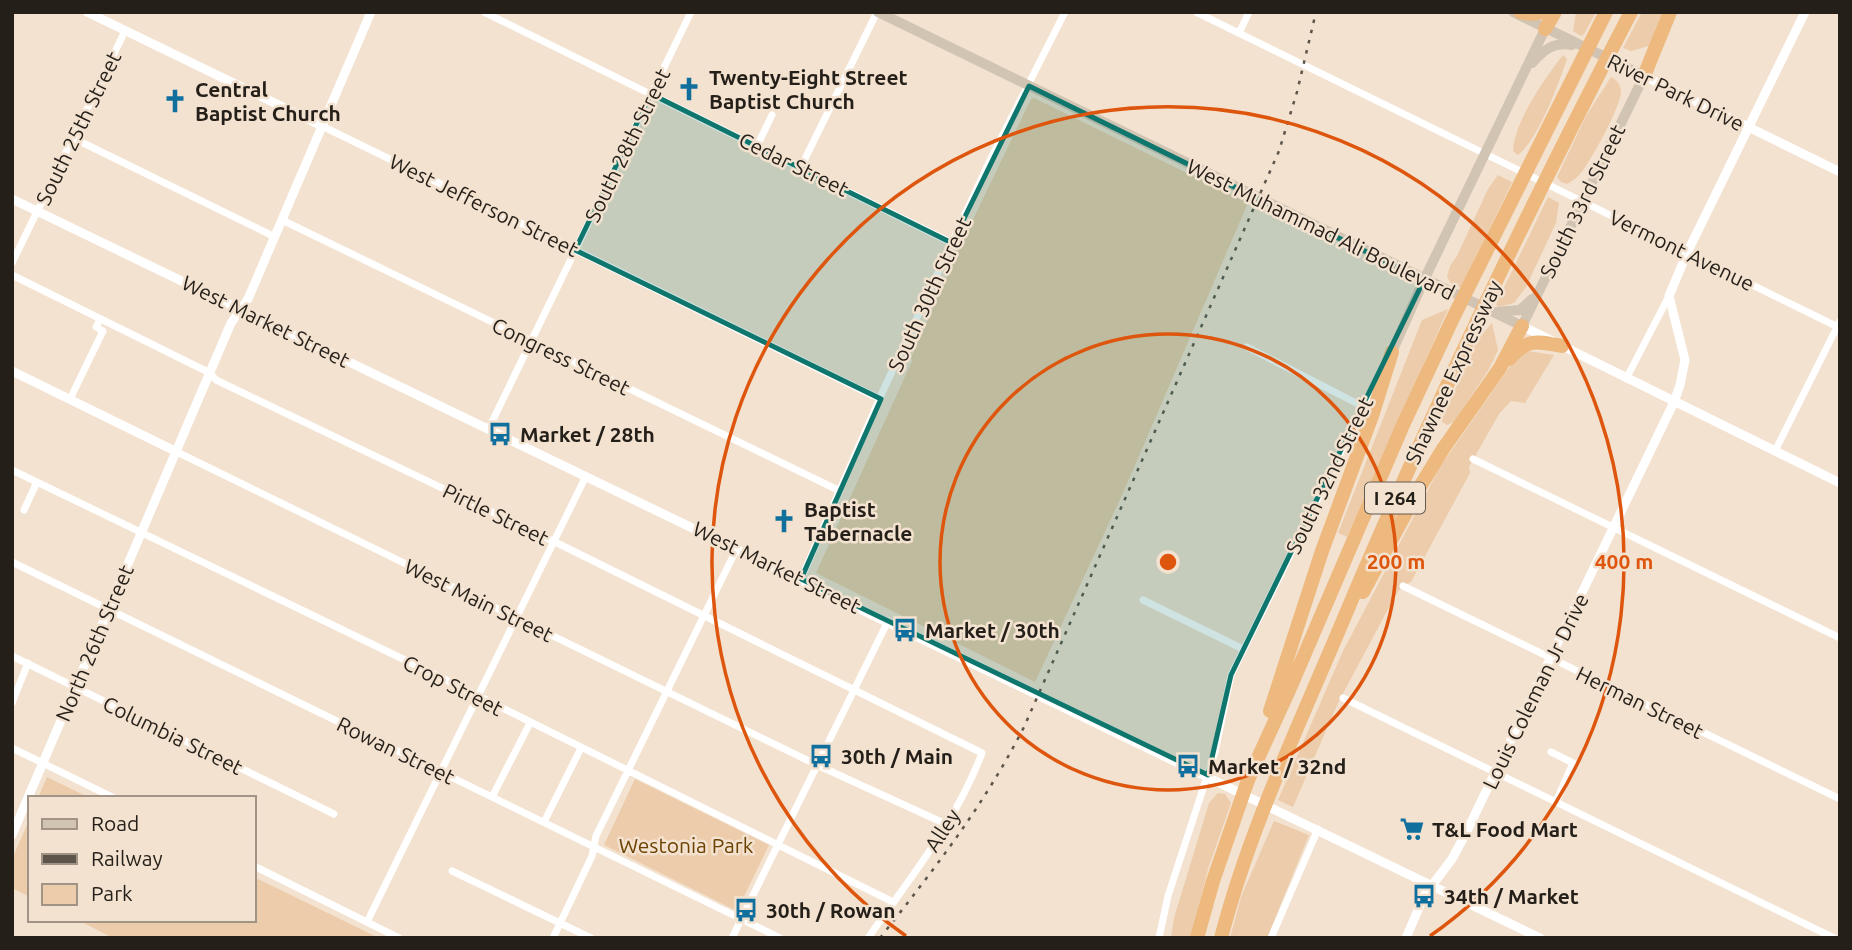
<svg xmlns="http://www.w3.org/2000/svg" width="1852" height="950" viewBox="0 0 1852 950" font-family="Ubuntu,sans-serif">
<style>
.green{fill:#ecccaa}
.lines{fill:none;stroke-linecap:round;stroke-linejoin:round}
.minor{stroke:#fff;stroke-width:7}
.tertiary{stroke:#fff;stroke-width:9}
.secondary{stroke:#d1c4b3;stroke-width:10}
.motorway{stroke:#edb97e;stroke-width:14}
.rail{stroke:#5d544a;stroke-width:2.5;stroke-dasharray:3.5 7;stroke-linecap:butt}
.marked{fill:#0f766e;fill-opacity:0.2;stroke:#0f766e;stroke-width:5;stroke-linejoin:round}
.ring{fill:none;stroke:#de560d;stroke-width:3.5}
.labels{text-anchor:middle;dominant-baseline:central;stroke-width:5;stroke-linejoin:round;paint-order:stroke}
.shield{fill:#f3e2d0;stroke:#635a50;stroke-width:2}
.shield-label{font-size:19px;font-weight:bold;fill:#251f19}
.poi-label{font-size:21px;font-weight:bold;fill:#251f19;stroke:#f3e2d0;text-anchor:start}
.street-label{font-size:21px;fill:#251f19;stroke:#f3e2d0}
.park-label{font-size:21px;fill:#6c4202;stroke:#f3e2d0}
.centre{fill:#de560d;stroke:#f3e2d0;stroke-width:3.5}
.ring-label{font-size:21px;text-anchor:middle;font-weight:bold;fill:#de560d;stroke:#f3e2d0;stroke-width:5;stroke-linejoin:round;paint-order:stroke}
</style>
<rect width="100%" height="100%" fill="#f3e2d0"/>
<path class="green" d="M 1576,12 L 1596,12 L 1584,34 L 1581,36 L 1573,31 Z
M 1642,12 L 1662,12 L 1649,46 L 1631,51 L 1623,48 Z
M 1563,55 L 1567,59 C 1558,85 1539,138 1518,155 L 1513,151 C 1514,122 1545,78 1563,55 Z
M 1611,77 C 1616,80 1620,83 1621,90 C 1622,105 1591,161 1580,174 C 1577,178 1572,181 1567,184 L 1561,182 L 1557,177 L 1586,116 Z
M 1034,98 L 1248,203 L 1123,493 L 1035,682 L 816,573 L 912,361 L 911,358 L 965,236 L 1031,99 Z
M 1498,175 L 1512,182 L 1461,288 L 1451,283 L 1447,277 L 1450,266 L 1457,256 L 1488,189 Z
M 1548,197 L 1559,203 L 1556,223 L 1526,287 L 1514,303 L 1498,307 L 1496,304 Z
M 1448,309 L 1347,537 L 1338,533 L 1422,320 Z
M 1492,323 L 1498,350 L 1489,369 L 1454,422 L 1447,425 L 1441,421 L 1478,339 Z
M 1528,351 L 1554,355 L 1525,403 L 1511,401 L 1499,414 L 1469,467 L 1470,473 L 1411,582 L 1402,586 L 1395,596 L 1338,703 L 1293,807 L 1278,800 L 1343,651 L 1440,467 L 1516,358 Z
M 47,777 L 90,798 L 38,798 Z
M 635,779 L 769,845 L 737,911 L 604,845 Z
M 1218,793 L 1225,794 L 1231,803 L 1208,869 L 1191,938 L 1171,938 L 1174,918 L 1209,803 Z
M 30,818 L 30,897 L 12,888 L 12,859 Z
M 1274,821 L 1309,835 L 1267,938 L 1230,938 L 1241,897 Z
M 254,877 L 379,938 L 113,938 L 78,920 L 254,920 Z"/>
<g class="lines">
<path class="minor" d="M 484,12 L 952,243
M 1196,12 L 1840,328
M 1239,33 L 1249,12
M 322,126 L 880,399
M 73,138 L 275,237
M 757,146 L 772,115
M 801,167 L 877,12
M 282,220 L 840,491
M 12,263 L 125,31
M 12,275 L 210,373 L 216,380 L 555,542 L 982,753 C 956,822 910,878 868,938
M 1247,347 L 1362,406
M 1626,379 L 1669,296
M 70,399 L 103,331 L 96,327 L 100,319
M 489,428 L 691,12
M 1775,451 L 1840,321
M 177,452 L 817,765 L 948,825
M 1473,459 L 1840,638
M 12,470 L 436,675 L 893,902
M 24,510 L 37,482
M 12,562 L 780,938
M 801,579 L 882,393 L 992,156 L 1065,12
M 1403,586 L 1840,799
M 1143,600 L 1243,649
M 12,656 L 334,814
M 1343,698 L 1834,938
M 12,703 L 28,663
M 12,748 L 114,798
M 1551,752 L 1573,763 L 1556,802
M 492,797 L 530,723
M 544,822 L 581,748
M 254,866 L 399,938
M 452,871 L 591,938
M 367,922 L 586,476
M 553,938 L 592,856 L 596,836 L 737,548
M 732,938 L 888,621
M 1159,938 L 1168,896 L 1215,752 L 1231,675 L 1378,377
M 1271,938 L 1318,829"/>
<path class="tertiary" d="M 87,12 L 322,126
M 1644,76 L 1840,172
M 12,199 L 1540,938
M 1522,326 L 1840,483
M 12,371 L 177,452
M 12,835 L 231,323 L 248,299 L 371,12
M 1406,938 L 1424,896 L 1452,859 L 1465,835 L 1674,402 L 1680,385 L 1685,360 L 1669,296 L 1687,253 L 1805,12"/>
<path class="secondary" d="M 878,12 L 1522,326 L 1644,76 L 1513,12
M 1532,63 C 1545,49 1553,42 1572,45
M 1496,312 L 1520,310 L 1532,299
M 1392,352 L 1424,280 L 1545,29"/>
<path class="motorway" d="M 1520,12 L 1531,14 L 1542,12
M 1545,29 L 1555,12
M 1644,76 L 1670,12
M 1509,359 C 1528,338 1536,341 1562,346
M 1363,592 L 1421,485 L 1443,449 L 1500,368 L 1522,326
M 1270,711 L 1322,551 L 1373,413 L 1392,352
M 1197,938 L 1213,881 L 1248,780 L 1290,688 L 1403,425 L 1453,318 L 1606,12
M 1221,938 C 1248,834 1294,736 1336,637 C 1425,424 1524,217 1631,12"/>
<path class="rail" d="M 880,938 C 935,868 983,807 1024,727 L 1279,151 L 1297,92 L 1316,12"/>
</g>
<path class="marked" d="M 1029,86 L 1424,280 L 1231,675 L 1208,775 L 801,579 L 881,399 L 575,250 L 651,94 L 952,243 Z"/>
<g class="ring">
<circle cx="1168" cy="562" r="228"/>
<path d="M906 936A456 456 0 1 1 1430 936"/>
</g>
<defs>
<g id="church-bare" transform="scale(1.89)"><path d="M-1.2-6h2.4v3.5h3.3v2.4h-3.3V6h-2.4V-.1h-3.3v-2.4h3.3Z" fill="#116f9e" stroke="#f3e2d0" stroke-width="2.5" paint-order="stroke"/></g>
<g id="bus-bare" transform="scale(1.89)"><path d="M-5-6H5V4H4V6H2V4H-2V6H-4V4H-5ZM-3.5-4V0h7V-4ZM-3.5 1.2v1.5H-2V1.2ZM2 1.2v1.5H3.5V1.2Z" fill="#116f9e" stroke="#f3e2d0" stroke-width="2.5" paint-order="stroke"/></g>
<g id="supermarket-bare" transform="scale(1.89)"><path d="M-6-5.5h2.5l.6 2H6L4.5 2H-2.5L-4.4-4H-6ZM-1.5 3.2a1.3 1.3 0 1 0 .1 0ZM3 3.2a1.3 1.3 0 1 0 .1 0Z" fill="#116f9e" stroke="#f3e2d0" stroke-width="2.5" paint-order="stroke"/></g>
</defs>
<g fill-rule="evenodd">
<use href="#church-bare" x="689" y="89"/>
<use href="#church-bare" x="175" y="101"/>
<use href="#bus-bare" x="500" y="434"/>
<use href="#church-bare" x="784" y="521"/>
<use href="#bus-bare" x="905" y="630"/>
<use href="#bus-bare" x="821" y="756"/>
<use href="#bus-bare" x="1188" y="766"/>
<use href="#supermarket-bare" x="1412" y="829"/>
<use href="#bus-bare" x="1424" y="896"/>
<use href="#bus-bare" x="746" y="910"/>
</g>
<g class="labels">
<rect class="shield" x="1365" y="482.5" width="60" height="31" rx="5"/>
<g class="shield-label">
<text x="1395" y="498">I 264</text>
</g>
<g class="poi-label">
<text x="709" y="77">Twenty-Eight Street<tspan x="709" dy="24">Baptist Church</tspan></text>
<text x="195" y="89">Central<tspan x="195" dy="24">Baptist Church</tspan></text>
<text x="520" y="434">Market / 28th</text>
<text x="804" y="509">Baptist<tspan x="804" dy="24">Tabernacle</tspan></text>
<text x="925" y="630">Market / 30th</text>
<text x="841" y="756">30th / Main</text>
<text x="1208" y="766">Market / 32nd</text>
<text x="1432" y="829">T&amp;L Food Mart</text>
<text x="1444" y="896">34th / Market</text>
<text x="766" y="910">30th / Rowan</text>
</g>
<g class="street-label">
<text transform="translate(1676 92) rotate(26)">River Park Drive</text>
<text transform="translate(78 128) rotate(-64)">South 25th Street</text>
<text transform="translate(627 145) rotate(-64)">South 28th Street</text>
<text transform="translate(794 164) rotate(26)">Cedar Street</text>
<text transform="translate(1582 201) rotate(-64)">South 33rd Street</text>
<text transform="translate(484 205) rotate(26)">West Jefferson Street</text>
<text transform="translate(1321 229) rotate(26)">West Muhammad Ali Boulevard</text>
<text transform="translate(1682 250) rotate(26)">Vermont Avenue</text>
<text transform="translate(929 294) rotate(-65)">South 30th Street</text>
<text transform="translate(266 321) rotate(26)">West Market Street</text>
<text transform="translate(561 356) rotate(26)">Congress Street</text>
<text transform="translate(1453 372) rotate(-65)">Shawnee Expressway</text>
<text transform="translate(1329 475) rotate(-64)">South 32nd Street</text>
<text transform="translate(496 514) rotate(26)">Pirtle Street</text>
<text transform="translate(777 567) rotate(26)">West Market Street</text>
<text transform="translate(479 600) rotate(26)">West Main Street</text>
<text transform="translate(94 643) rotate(-67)">North 26th Street</text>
<text transform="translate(453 685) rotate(27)">Crop Street</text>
<text transform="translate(1535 691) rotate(-64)">Louis Coleman Jr Drive</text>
<text transform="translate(1640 702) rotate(26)">Herman Street</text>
<text transform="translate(173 735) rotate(26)">Columbia Street</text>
<text transform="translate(396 750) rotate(26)">Rowan Street</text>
<text transform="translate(942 830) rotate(-57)">Alley</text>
</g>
<g class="park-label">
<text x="686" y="845">Westonia Park</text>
</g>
</g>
<circle cx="1168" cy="562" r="10" class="centre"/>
<g class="ring-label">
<text x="1396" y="569">200 m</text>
<text x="1624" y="569">400 m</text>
</g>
<rect width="1852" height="950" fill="none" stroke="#251f19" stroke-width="28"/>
<rect x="28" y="796" width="228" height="126" fill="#f3e2d0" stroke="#a19487" stroke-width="2"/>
<rect x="42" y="819" width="35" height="10" fill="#d1c4b3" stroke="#a19487" stroke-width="2"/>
<text x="91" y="831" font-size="21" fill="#251f19">Road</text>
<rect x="42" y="854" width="35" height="10" fill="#5d544a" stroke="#a19487" stroke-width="2"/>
<text x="91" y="866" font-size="21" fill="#251f19">Railway</text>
<rect x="42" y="884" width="35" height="21" fill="#ecccaa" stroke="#a19487" stroke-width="2"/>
<text x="91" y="901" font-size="21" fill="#251f19">Park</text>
</svg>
